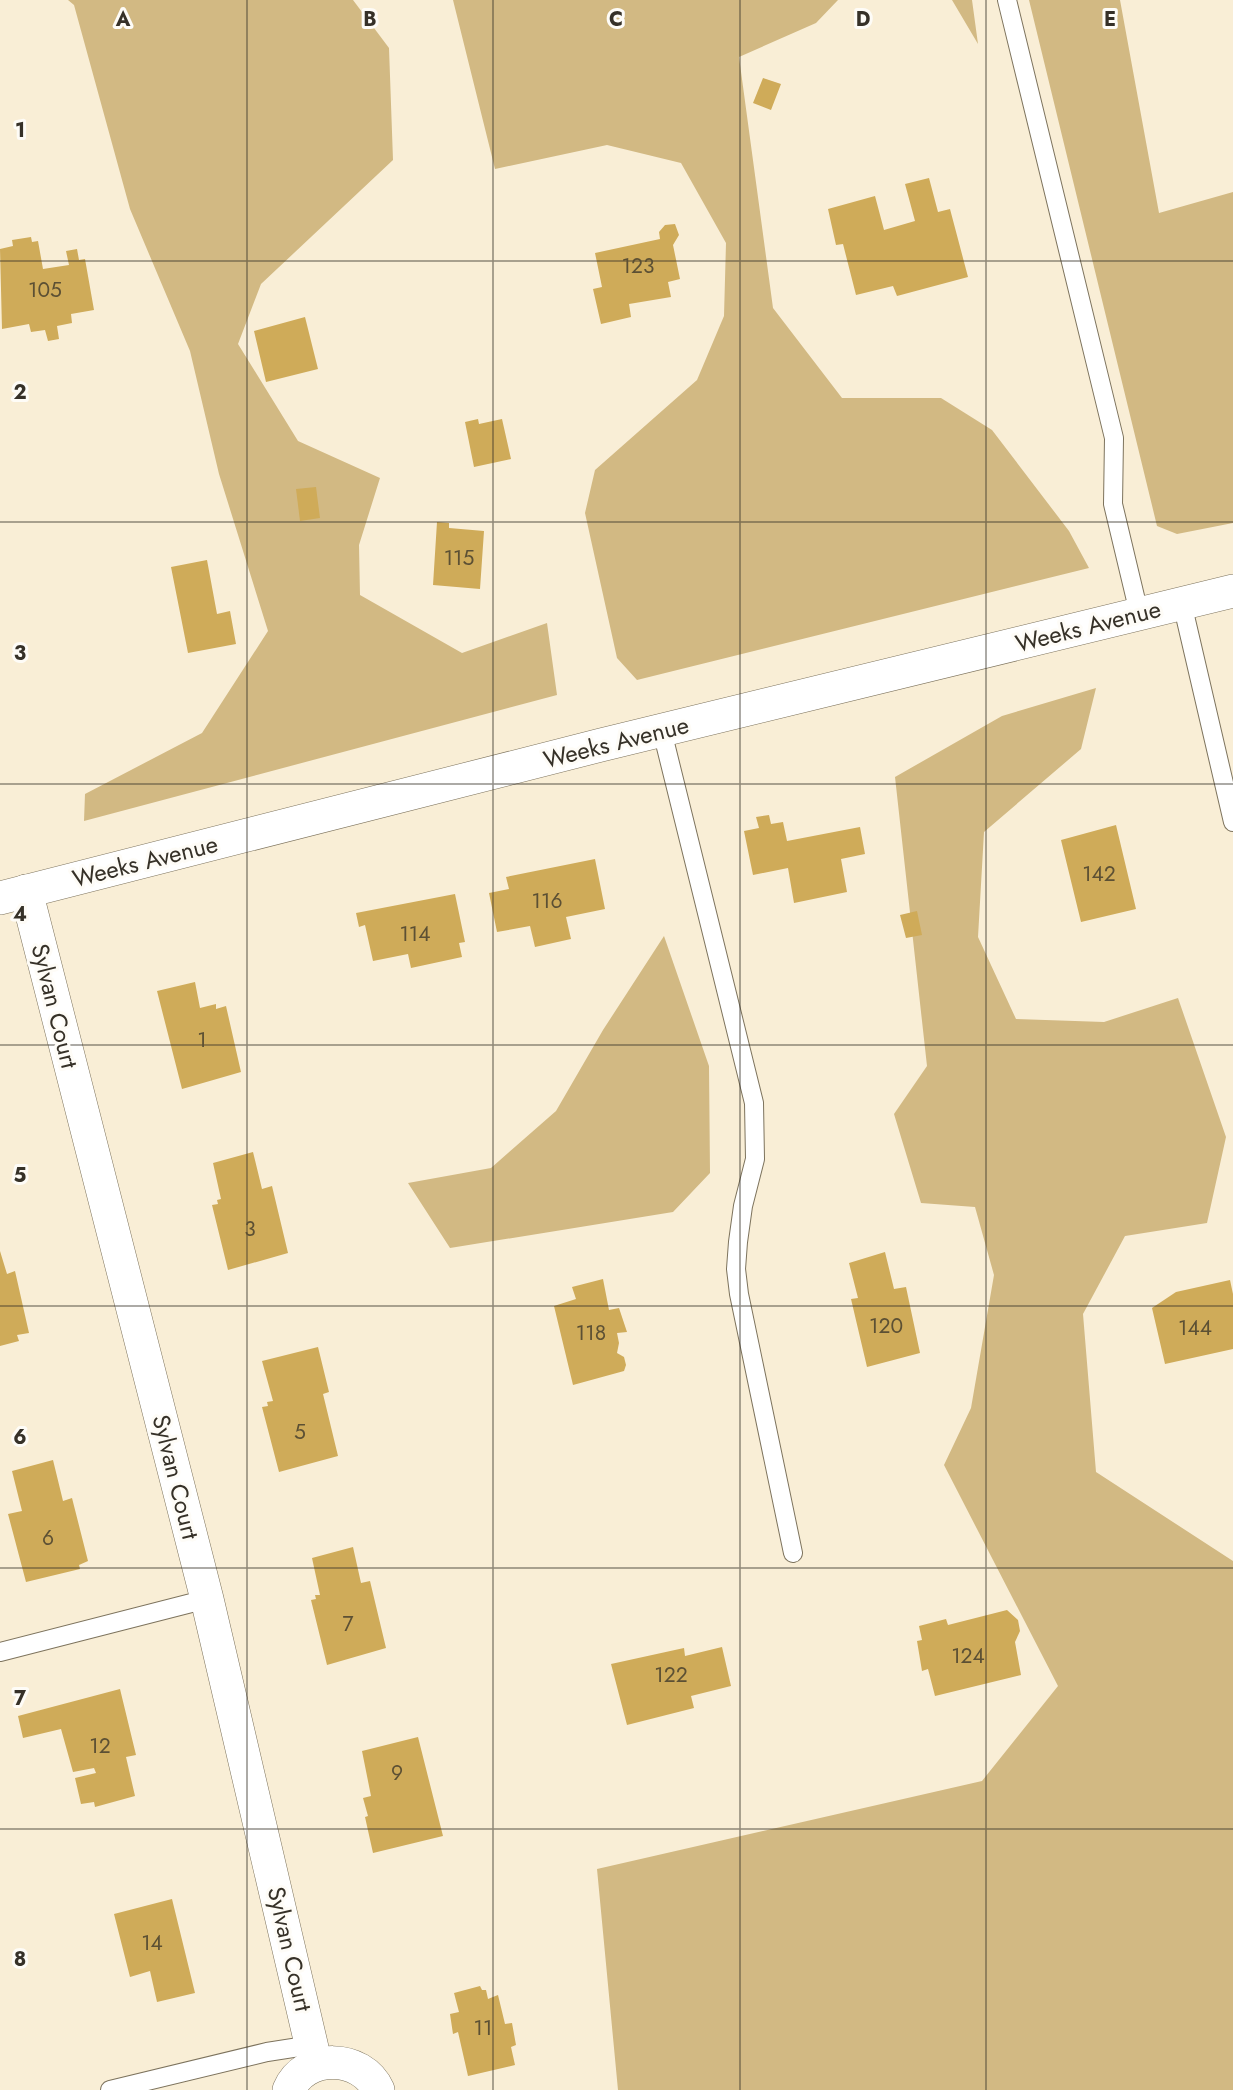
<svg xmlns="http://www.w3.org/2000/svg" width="1233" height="2090" viewBox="0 0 1233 2090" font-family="Jost,sans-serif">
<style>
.green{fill:#d2b983}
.building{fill:#cfab59}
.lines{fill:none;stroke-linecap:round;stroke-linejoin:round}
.service-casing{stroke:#7d735d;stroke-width:20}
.minor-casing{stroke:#7d735d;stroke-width:34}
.tertiary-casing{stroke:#7d735d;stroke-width:34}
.service{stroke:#fff;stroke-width:18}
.minor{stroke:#fff;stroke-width:33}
.tertiary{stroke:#fff;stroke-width:33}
.grid{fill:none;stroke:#363128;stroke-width:1.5;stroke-opacity:0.55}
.labels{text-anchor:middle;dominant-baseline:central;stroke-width:6;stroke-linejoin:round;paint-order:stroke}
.number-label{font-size:21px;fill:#5c5034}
.street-label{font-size:24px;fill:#363128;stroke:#fefcf7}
.grid-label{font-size:20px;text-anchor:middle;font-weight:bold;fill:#363128;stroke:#fefcf7;stroke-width:6;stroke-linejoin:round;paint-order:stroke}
</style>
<rect width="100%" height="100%" fill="#f9eed6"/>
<path class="green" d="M 68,0 L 353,0 L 389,48 L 393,160 L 261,284 L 238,344 L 298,441 L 380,478 L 359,545 L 360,595 L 462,653 L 547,623 L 557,695 L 84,821 L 85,794 L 202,733 L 268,631 L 219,474 L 190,351 L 130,209 L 74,5 Z
M 453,0 L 838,0 L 816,23 L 739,57 L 773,308 L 842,398 L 941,398 L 992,430 L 1069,531 L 1089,568 L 637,680 L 617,658 L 585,513 L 595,470 L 697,380 L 724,316 L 726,243 L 681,163 L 607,145 L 495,169 Z
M 952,0 L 972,0 L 978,44 Z
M 1029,0 L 1120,0 L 1159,213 L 1233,192 L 1233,523 L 1177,534 L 1157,526 Z
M 1096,688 L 1081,749 L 984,832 L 978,937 L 1016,1019 L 1104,1022 L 1178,998 L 1226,1137 L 1207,1223 L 1125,1236 L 1083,1314 L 1096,1472 L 1233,1561 L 1233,2090 L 618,2090 L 597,1869 L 982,1781 L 1058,1686 L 944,1465 L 971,1408 L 994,1275 L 975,1207 L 921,1203 L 894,1114 L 927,1066 L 895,777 L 1002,716 Z
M 664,936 L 709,1066 L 710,1173 L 673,1212 L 450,1248 L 408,1183 L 491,1168 L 556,1111 L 603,1030 Z"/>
<path class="building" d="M 763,78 L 781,84 L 771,110 L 753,103 Z
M 929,178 L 938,212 L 950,209 L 968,277 L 897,296 L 893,286 L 856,295 L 843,244 L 836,245 L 828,209 L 875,196 L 884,230 L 915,221 L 905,184 Z
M 675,224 L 679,235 L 673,245 L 680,279 L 668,282 L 671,297 L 629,304 L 631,317 L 601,324 L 593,289 L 602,287 L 595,253 L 660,239 L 659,232 L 665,225 Z
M 31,237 L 32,242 L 38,241 L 43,269 L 69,265 L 66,251 L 77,249 L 79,260 L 85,259 L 94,310 L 71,314 L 72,323 L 57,326 L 59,339 L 48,341 L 45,330 L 31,332 L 29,324 L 2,329 L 0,249 L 13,246 L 12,240 Z
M 305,317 L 318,369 L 266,382 L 254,331 Z
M 478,419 L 479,424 L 502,419 L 511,459 L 474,467 L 465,422 Z
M 316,487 L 320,518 L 300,521 L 296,489 Z
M 437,522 L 449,523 L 449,528 L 484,531 L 480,589 L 433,585 Z
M 207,560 L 217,614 L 230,611 L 236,644 L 188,653 L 171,567 Z
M 769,815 L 771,824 L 783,822 L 787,841 L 860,827 L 865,854 L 841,859 L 847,892 L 794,903 L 788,868 L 753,875 L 744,831 L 759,828 L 756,817 Z
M 1116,825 L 1136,909 L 1081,922 L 1061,840 Z
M 595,859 L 605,909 L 566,917 L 571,939 L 535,947 L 530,926 L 497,932 L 489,893 L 509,889 L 506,877 Z
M 455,894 L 465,942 L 459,943 L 462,957 L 411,968 L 408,954 L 373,961 L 365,925 L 359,927 L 356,913 Z
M 917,911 L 922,935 L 906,938 L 900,915 Z
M 195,982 L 200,1008 L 216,1004 L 216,1009 L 226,1006 L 241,1072 L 182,1089 L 157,991 Z
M 253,1152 L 262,1189 L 272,1186 L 288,1253 L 228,1270 L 212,1205 L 218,1204 L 217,1200 L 221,1199 L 213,1163 Z
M 0,1251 L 7,1274 L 15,1271 L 29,1333 L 17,1335 L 19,1341 L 0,1346 Z
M 885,1252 L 894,1289 L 906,1287 L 920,1353 L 867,1367 L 851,1299 L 858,1298 L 849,1263 Z
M 603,1279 L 609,1310 L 619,1308 L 627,1332 L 617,1333 L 619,1343 L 617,1353 L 624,1357 L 626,1365 L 624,1371 L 573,1385 L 554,1306 L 576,1299 L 572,1287 Z
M 1230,1280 L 1233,1294 L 1233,1349 L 1165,1364 L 1152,1308 L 1176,1292 Z
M 318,1347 L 329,1392 L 323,1394 L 338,1456 L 279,1472 L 262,1407 L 268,1406 L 267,1402 L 273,1401 L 262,1361 Z
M 53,1460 L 63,1501 L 72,1498 L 88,1561 L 79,1565 L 80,1569 L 26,1582 L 8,1514 L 22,1511 L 12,1471 Z
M 353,1547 L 361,1583 L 370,1581 L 386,1648 L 327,1665 L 311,1600 L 316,1599 L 315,1595 L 320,1595 L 312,1558 Z
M 1007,1610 L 1018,1620 L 1020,1631 L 1015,1642 L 1021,1675 L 935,1696 L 928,1669 L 922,1671 L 917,1641 L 922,1640 L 919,1626 L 946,1619 L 948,1625 Z
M 722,1647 L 731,1686 L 691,1696 L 694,1708 L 627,1725 L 611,1664 L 684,1648 L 685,1656 Z
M 120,1689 L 136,1755 L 126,1757 L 135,1796 L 95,1807 L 94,1802 L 81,1804 L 75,1778 L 96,1773 L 94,1768 L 73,1772 L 61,1729 L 23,1738 L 18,1716 Z
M 418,1737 L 443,1836 L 373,1853 L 365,1817 L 368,1816 L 363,1798 L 371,1796 L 362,1751 Z
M 172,1899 L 195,1993 L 157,2002 L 150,1971 L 130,1977 L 114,1914 Z
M 480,1986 L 482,1990 L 486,1990 L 488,1999 L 498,1995 L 505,2024 L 512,2023 L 516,2045 L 511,2047 L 515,2065 L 468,2076 L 458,2032 L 453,2034 L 450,2014 L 459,2012 L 454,1993 Z"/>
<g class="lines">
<g class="service-casing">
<path id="service" d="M 1007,0 L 1114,438 L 1113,504 L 1139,613
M 1182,603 L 1233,822
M 662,731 L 754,1103 L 755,1159 L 743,1206 L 738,1242 L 736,1269 L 739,1294 L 793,1553
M 0,1652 L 207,1599
M 110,2090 L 267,2052 L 312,2045"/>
</g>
<g class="minor-casing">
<path id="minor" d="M 26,891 L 207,1599 L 316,2065
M 289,2090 C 304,2053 362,2054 378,2090"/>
</g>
<g class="tertiary-casing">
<path id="tertiary" d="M 0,898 L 601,745 L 1233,591"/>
</g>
<use href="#service" class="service"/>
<use href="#minor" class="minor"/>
<use href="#tertiary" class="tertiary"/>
</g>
<path class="grid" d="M 247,0 L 247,2090M 493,0 L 493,2090M 740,0 L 740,2090M 986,0 L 986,2090M 0,261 L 1233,261M 0,522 L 1233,522M 0,784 L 1233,784M 0,1045 L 1233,1045M 0,1306 L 1233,1306M 0,1568 L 1233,1568M 0,1829 L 1233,1829"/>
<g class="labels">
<g class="number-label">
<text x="638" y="266">123</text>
<text x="45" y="290">105</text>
<text x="459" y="558">115</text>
<text x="1099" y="874">142</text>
<text x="547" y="901">116</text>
<text x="415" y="934">114</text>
<text x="202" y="1040">1</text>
<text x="250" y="1229">3</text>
<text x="886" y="1326">120</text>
<text x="1195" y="1328">144</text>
<text x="591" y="1333">118</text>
<text x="300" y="1432">5</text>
<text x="48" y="1538">6</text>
<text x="348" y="1624">7</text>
<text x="968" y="1656">124</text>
<text x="671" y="1675">122</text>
<text x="100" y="1746">12</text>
<text x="397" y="1773">9</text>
<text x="152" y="1943">14</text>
<text x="483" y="2028">11</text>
</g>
<g class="street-label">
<text transform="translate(1088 626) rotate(-14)">Weeks Avenue</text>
<text transform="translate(616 742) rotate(-14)">Weeks Avenue</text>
<text transform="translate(145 861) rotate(-14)">Weeks Avenue</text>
<text transform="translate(55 1006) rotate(76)">Sylvan Court</text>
<text transform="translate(176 1477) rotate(76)">Sylvan Court</text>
<text transform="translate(290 1949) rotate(77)">Sylvan Court</text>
</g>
</g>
<g class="grid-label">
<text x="123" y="26">A</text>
<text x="370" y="26">B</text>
<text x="616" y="26">C</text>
<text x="863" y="26">D</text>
<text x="1110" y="26">E</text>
<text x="20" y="137">1</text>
<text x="20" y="399">2</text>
<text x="20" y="660">3</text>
<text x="20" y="921">4</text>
<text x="20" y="1182">5</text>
<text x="20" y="1444">6</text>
<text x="20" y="1705">7</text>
<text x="20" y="1966">8</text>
</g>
</svg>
